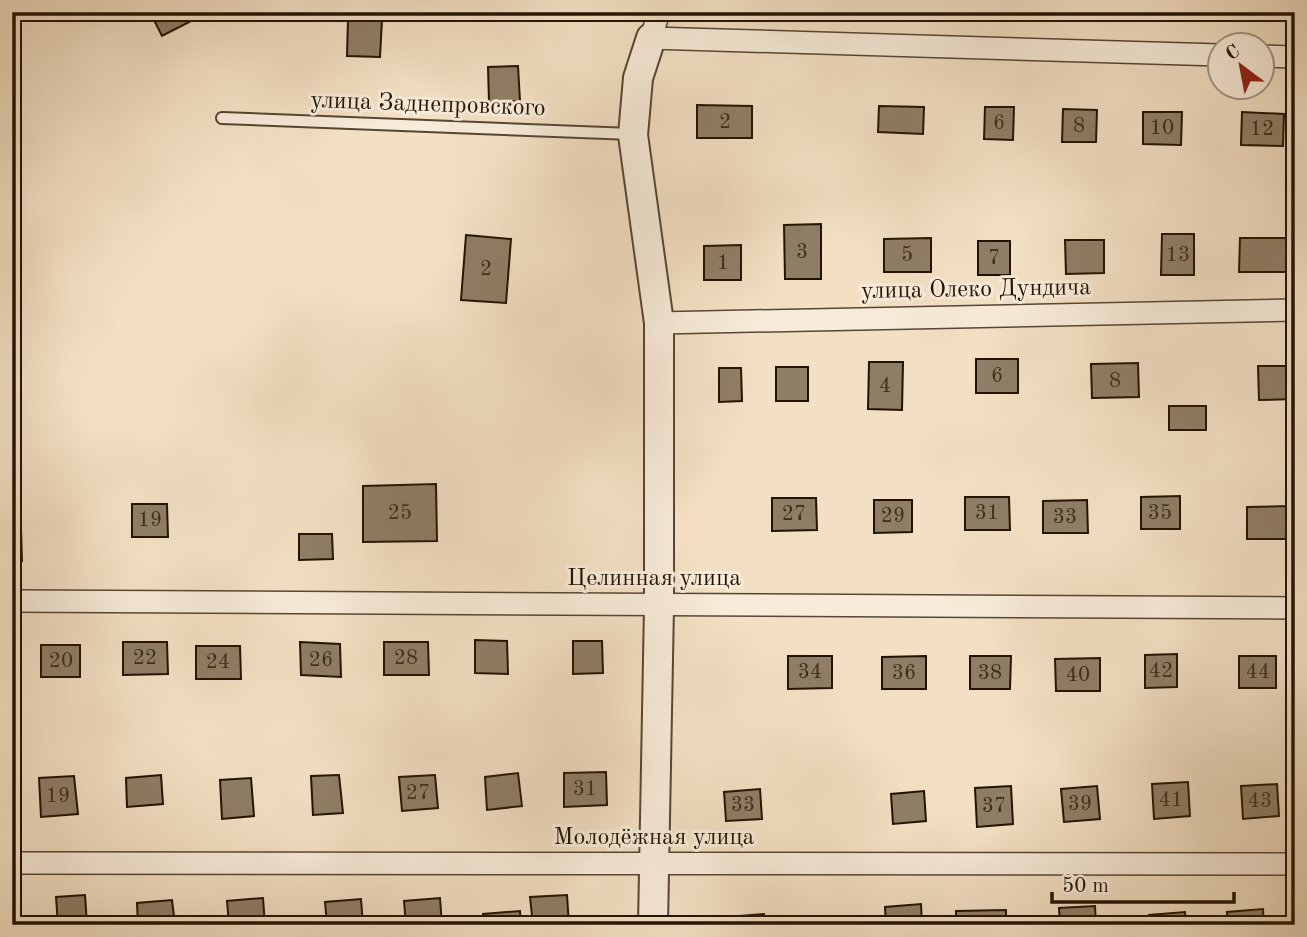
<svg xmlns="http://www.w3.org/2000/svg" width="1307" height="937" viewBox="0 0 1307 937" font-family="'Old Standard TT',serif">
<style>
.building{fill:#8f7e66;stroke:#221301;stroke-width:2}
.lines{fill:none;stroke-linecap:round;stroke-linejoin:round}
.service-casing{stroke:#564632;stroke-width:14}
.minor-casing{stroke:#564632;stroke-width:24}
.tertiary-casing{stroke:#564632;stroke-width:32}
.service{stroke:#f7ebd9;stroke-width:10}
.minor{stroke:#f7ebd9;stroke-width:21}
.tertiary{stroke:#f7ebd9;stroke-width:28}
.labels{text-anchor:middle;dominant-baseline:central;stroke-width:6;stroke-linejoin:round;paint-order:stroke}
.number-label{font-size:21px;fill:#3d2e1a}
.street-label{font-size:24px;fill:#221301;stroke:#f7ebd9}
</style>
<rect width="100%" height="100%" fill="#f3e0c4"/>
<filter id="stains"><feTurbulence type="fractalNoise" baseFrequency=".00286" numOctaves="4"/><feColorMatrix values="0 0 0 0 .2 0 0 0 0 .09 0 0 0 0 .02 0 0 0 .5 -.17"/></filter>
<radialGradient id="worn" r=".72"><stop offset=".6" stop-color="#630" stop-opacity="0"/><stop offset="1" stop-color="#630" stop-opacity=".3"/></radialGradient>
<path class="building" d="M 150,12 L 189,12 L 193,20 L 162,36 Z
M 348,19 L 382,20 L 380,57 L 347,56 Z
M 518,66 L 520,101 L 489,102 L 488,67 Z
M 697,105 L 752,106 L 752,138 L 697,138 Z
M 879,106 L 924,107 L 923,134 L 878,132 Z
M 985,107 L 1014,107 L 1013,140 L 984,139 Z
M 1063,109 L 1097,110 L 1096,142 L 1062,142 Z
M 1143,112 L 1182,112 L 1181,145 L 1143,144 Z
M 1242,112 L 1284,114 L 1283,146 L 1241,145 Z
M 821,224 L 821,279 L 785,279 L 784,225 Z
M 1162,234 L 1194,234 L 1194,275 L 1161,275 Z
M 466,235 L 511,239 L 506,303 L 461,300 Z
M 931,238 L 931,272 L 884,272 L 884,239 Z
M 1240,238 L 1287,238 L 1287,272 L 1239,272 Z
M 1065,240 L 1104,240 L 1104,273 L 1066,274 Z
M 978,241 L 1010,241 L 1010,275 L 978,275 Z
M 741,245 L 741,280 L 704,280 L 704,246 Z
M 976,359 L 1018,359 L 1018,393 L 976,393 Z
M 869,362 L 903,362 L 902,410 L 868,409 Z
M 1138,363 L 1139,397 L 1092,398 L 1091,364 Z
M 1258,366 L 1295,366 L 1295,399 L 1259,400 Z
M 776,367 L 808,367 L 808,401 L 776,401 Z
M 719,368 L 741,368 L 742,401 L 719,402 Z
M 1169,406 L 1206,406 L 1206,430 L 1169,430 Z
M 436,484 L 437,541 L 363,542 L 363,486 Z
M 1180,496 L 1180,529 L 1141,529 L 1141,497 Z
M 965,497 L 1009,497 L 1010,530 L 965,530 Z
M 772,498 L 816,498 L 817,530 L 772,531 Z
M 874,500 L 912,500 L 912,532 L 874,533 Z
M 1087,500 L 1088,533 L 1043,533 L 1043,501 Z
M 132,504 L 167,504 L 168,537 L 132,537 Z
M 1291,506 L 1291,539 L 1247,539 L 1247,507 Z
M 12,529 L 21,529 L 22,561 L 12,561 Z
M 299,534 L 332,534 L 333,559 L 299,560 Z
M 475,640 L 507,641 L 508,674 L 475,673 Z
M 573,641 L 602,641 L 603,673 L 573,674 Z
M 123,642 L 167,642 L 168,674 L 123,675 Z
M 300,642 L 340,644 L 341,677 L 301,675 Z
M 384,642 L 428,642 L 429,675 L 384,675 Z
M 41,645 L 80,645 L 80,677 L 41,677 Z
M 196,646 L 240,646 L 241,679 L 196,679 Z
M 1177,654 L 1177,687 L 1145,688 L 1145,655 Z
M 788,656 L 832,656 L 832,688 L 788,689 Z
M 926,656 L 926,689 L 882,689 L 882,657 Z
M 970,656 L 1011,656 L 1010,689 L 970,689 Z
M 1239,656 L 1276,656 L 1276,688 L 1239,688 Z
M 1100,658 L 1100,691 L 1056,691 L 1055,659 Z
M 606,772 L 607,805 L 564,807 L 564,773 Z
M 518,773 L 522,806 L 487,810 L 485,777 Z
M 161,775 L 163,804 L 127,807 L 126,778 Z
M 339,775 L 343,813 L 313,815 L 311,776 Z
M 435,775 L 438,808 L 402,811 L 399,777 Z
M 74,776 L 78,814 L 41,817 L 39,778 Z
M 251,778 L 254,816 L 222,819 L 220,780 Z
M 1188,782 L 1190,816 L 1154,819 L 1152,784 Z
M 1277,784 L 1279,816 L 1243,819 L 1241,786 Z
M 1011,786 L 1013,824 L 977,827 L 975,788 Z
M 1097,786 L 1100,819 L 1064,822 L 1061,789 Z
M 760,789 L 762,819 L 726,821 L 724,792 Z
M 924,791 L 926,821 L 893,824 L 891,794 Z
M 85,895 L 87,925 L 58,925 L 56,897 Z
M 567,895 L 569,925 L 533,925 L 530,897 Z
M 263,898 L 265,925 L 229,925 L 227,901 Z
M 440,898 L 442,925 L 406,925 L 404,901 Z
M 361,899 L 363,925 L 327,925 L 325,902 Z
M 172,900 L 175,925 L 138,925 L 137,903 Z
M 921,904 L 922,925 L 886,925 L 885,907 Z
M 1095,906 L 1096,925 L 1060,925 L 1059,908 Z
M 1263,909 L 1264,925 L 1228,925 L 1227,912 Z
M 1006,910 L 1006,925 L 956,925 L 956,911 Z
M 520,911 L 521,925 L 484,925 L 483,914 Z
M 1185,912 L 1186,925 L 1150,925 L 1149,915 Z
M 764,914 L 764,925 L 728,925 L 728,917 Z"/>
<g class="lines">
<g class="service-casing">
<path id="service" d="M 222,118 L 632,134"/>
</g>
<g class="minor-casing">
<path id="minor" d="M 659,12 L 651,38 L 1220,55
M 1262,56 L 1295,57
M 659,323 L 1295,310
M 12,601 L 1295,608
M 12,863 L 1295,864"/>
</g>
<g class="tertiary-casing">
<path id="tertiary" d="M 651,38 L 638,78 L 633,135 L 659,323 L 659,606 L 653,925"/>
</g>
<use href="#service" class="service"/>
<use href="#minor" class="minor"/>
<use href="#tertiary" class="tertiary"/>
</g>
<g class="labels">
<g class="number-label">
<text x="725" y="122">2</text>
<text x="999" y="123">6</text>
<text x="1079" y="126">8</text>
<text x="1162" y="128">10</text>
<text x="1262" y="129">12</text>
<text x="802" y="252">3</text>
<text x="907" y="255">5</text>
<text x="1178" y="255">13</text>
<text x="994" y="258">7</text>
<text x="723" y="263">1</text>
<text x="486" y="269">2</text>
<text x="997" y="376">6</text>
<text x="1115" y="381">8</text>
<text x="885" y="386">4</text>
<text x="400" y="513">25</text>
<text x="987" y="513">31</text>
<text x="1160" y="513">35</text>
<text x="794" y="514">27</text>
<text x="893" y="516">29</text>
<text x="1065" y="517">33</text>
<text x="150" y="520">19</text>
<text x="145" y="658">22</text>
<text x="406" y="658">28</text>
<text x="321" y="660">26</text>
<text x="61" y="661">20</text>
<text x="218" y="662">24</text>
<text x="1161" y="671">42</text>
<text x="810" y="672">34</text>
<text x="1258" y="672">44</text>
<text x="904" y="673">36</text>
<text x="990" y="673">38</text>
<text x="1078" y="675">40</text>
<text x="585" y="789">31</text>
<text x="418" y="793">27</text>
<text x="58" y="796">19</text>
<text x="1171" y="800">41</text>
<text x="1260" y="801">43</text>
<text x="1080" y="804">39</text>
<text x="743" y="805">33</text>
<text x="994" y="806">37</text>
</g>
<g class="street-label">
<text transform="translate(428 105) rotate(2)">улица Заднепровского</text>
<text transform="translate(976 290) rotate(-1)">улица Олеко Дундича</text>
<text x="654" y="579">Целинная улица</text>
<text x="654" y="838">Молодёжная улица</text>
</g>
</g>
<rect width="1307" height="937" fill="none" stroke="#f3e0c4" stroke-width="42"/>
<rect x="14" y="14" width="1279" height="909" fill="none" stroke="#221301" stroke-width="3.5"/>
<rect x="21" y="21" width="1265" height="895" fill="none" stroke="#221301" stroke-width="2"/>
<g transform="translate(1241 66) rotate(328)"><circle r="33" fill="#f7ebd9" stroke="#a29583" stroke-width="2"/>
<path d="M0-5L12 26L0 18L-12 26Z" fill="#8f2418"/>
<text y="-10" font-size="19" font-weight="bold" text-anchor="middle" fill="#221301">С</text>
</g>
<path d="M1052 892v10h182v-10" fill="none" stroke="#221301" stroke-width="3.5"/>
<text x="1062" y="892" font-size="21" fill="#221301" stroke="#f7ebd9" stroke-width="5" paint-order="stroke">50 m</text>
<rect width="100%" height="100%" filter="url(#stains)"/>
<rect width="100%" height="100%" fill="url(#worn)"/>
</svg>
